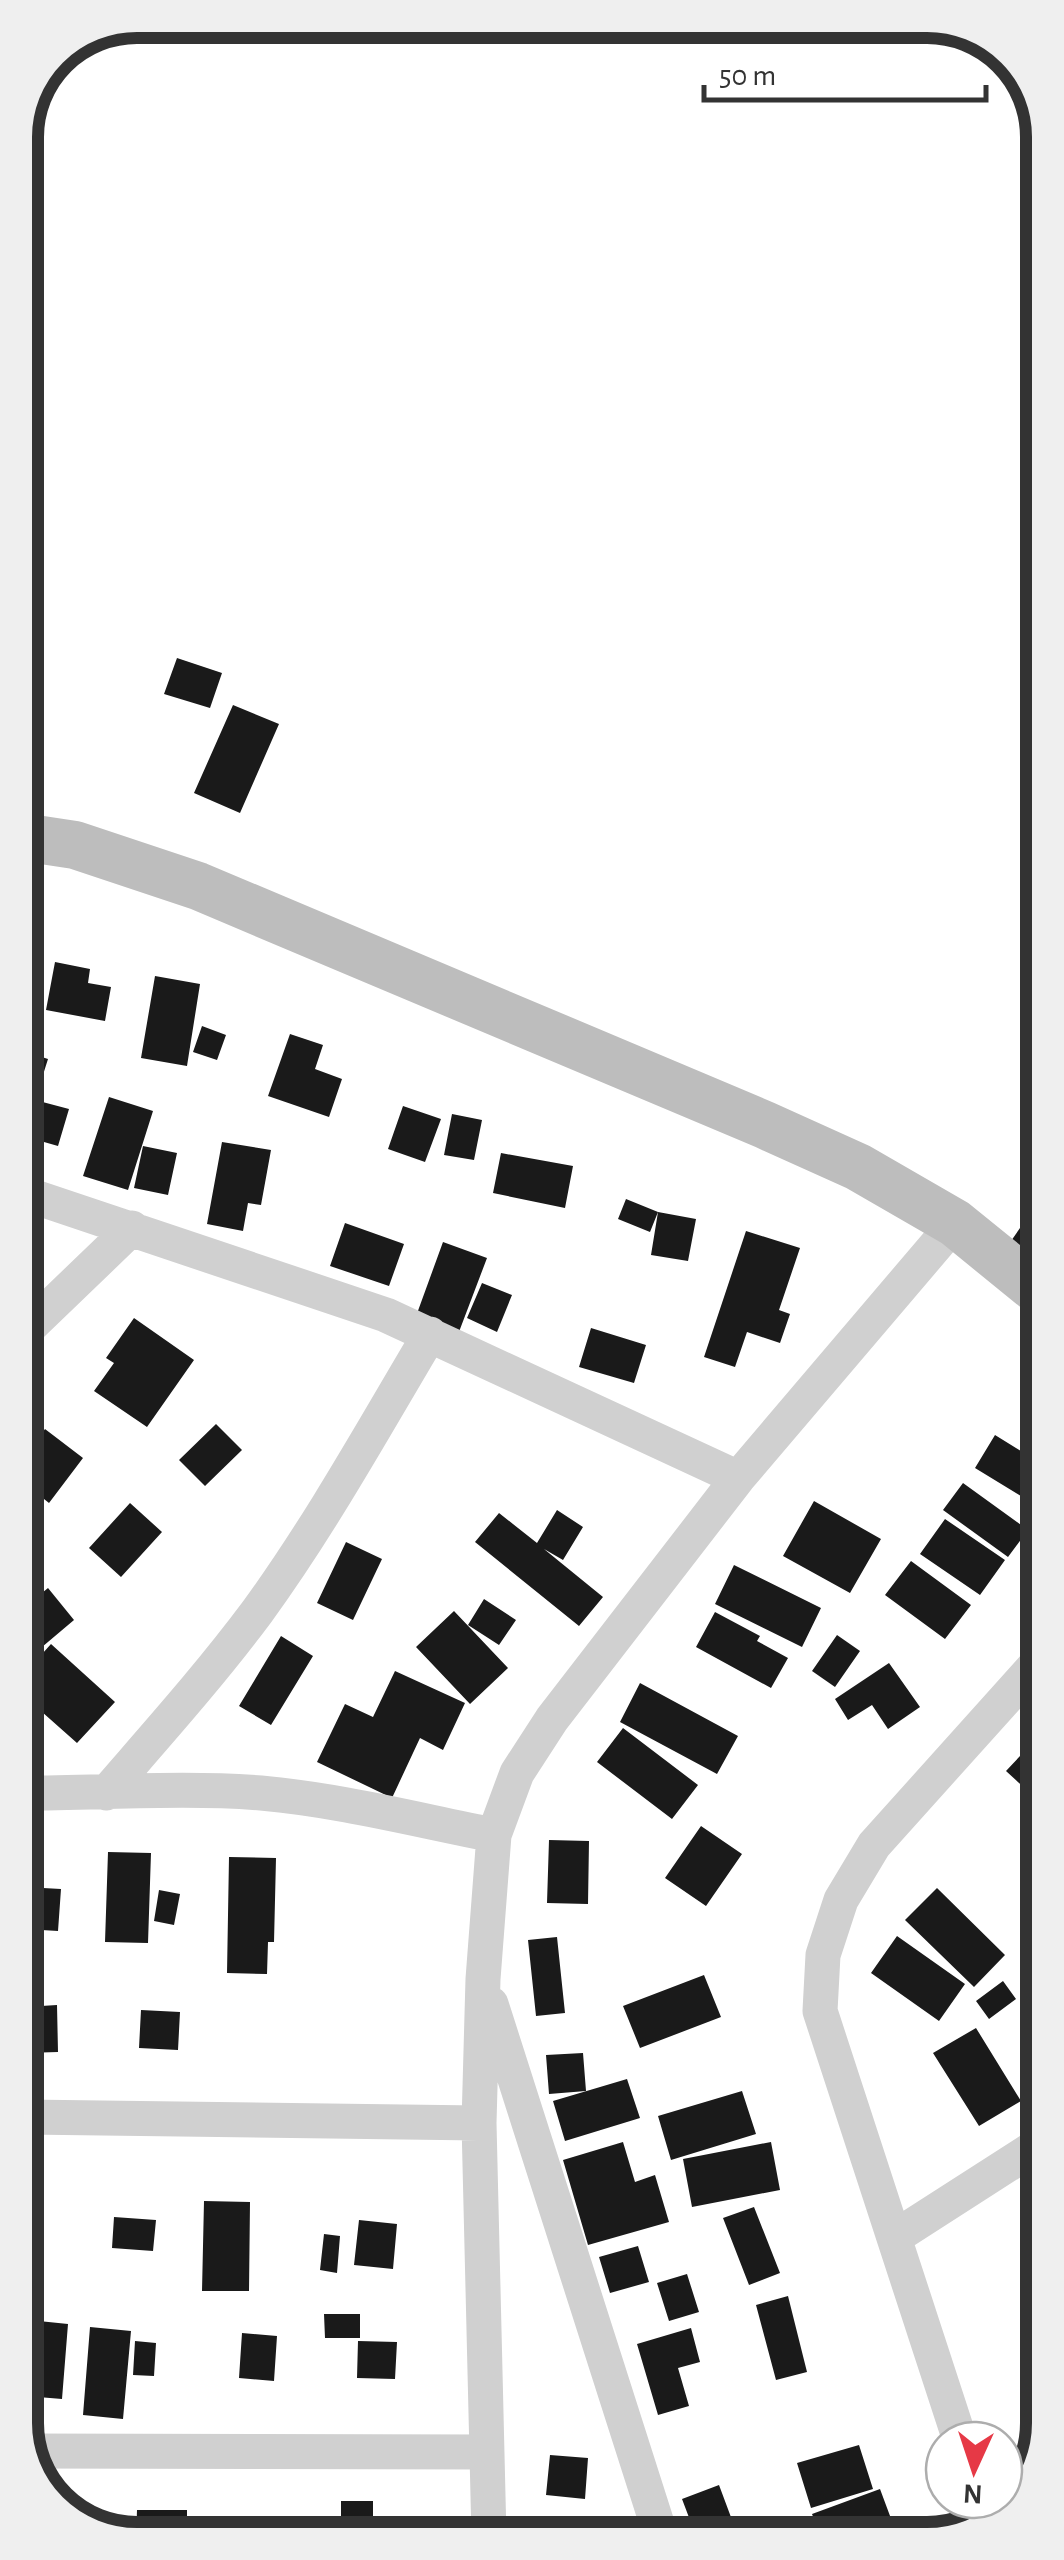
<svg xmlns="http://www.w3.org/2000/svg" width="1064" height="2560" viewBox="0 0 1064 2560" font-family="'Alegreya Sans',sans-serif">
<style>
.building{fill:#1a1a1a}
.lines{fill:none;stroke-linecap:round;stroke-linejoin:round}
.street{stroke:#d0d0d0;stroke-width:35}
.secondary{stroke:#bdbdbd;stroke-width:48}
.rim{fill:none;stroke:#333;stroke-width:12}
</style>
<rect width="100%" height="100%" fill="#fff"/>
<path class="building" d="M 177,658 L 222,673 L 210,708 L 164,694 Z
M 233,705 L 279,724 L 240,813 L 194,793 Z
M 55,962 L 90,969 L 88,983 L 111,987 L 105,1021 L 46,1010 Z
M 155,976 L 200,984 L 187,1066 L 141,1058 Z
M 202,1026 L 226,1035 L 217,1060 L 193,1052 Z
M 290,1034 L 323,1045 L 315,1069 L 342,1079 L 329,1117 L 268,1096 Z
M 23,1051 L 48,1059 L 35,1100 L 69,1109 L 58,1146 L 23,1136 Z
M 109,1097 L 153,1111 L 128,1190 L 83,1176 Z
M 403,1106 L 441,1119 L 425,1162 L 388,1149 Z
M 452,1114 L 482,1120 L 474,1160 L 444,1155 Z
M 222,1142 L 271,1150 L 261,1205 L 248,1203 L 243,1231 L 207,1224 Z
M 143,1146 L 177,1153 L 168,1195 L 134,1188 Z
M 501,1153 L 573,1166 L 565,1208 L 493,1193 Z
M 626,1199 L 658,1212 L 650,1232 L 618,1219 Z
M 658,1212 L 696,1219 L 688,1261 L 651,1255 Z
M 1029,1215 L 1041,1223 L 1041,1243 L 1032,1256 L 1011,1241 Z
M 345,1223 L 404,1244 L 389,1286 L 330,1266 Z
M 746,1231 L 800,1248 L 779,1310 L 790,1314 L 780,1343 L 747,1332 L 735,1367 L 704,1357 Z
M 443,1242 L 487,1258 L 454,1345 L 411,1330 Z
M 482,1283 L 512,1295 L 497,1332 L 467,1318 Z
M 134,1318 L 194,1360 L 147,1427 L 94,1391 L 114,1363 L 106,1358 Z
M 591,1328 L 646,1345 L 634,1383 L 579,1367 Z
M 216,1424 L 242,1450 L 205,1486 L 179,1460 Z
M 45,1429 L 83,1458 L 49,1503 L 24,1483 L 24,1457 Z
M 995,1435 L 1042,1464 L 1042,1509 L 975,1468 Z
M 963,1483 L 1028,1530 L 1008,1557 L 943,1510 Z
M 814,1501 L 881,1539 L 850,1593 L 783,1556 Z
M 130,1503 L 162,1532 L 121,1577 L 89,1548 Z
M 557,1510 L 583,1527 L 563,1560 L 544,1549 L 603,1597 L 579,1626 L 475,1542 L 499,1513 L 537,1543 Z
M 945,1519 L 1005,1560 L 980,1595 L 920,1554 Z
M 346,1542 L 382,1559 L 353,1620 L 317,1603 Z
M 911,1561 L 971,1605 L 945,1639 L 885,1595 Z
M 734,1565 L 821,1608 L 802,1647 L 715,1604 Z
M 48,1588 L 74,1620 L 29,1658 L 24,1652 L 24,1608 Z
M 484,1599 L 516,1620 L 499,1645 L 468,1625 Z
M 454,1611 L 508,1668 L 470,1704 L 416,1647 Z
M 715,1612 L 760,1636 L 757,1641 L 788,1658 L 771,1688 L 696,1647 Z
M 837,1635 L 860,1651 L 835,1687 L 812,1671 Z
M 281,1636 L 313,1656 L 271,1725 L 239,1706 Z
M 51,1644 L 115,1702 L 77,1743 L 24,1696 L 24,1674 Z
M 889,1663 L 920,1707 L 888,1729 L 872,1705 L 848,1720 L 835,1699 Z
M 395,1671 L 465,1703 L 443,1750 L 420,1738 L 392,1798 L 317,1762 L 345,1704 L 373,1717 Z
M 640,1683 L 738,1736 L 717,1774 L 620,1722 Z
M 623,1728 L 698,1785 L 672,1819 L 597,1762 Z
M 1036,1739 L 1042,1745 L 1042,1804 L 1006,1771 Z
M 701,1826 L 742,1854 L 706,1906 L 665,1878 Z
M 549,1840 L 589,1841 L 588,1904 L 547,1903 Z
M 108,1852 L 151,1853 L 148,1943 L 105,1942 Z
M 229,1857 L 276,1858 L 274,1942 L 268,1942 L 267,1974 L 227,1973 Z
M 25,1887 L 61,1889 L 58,1931 L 25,1929 Z
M 937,1888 L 1005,1955 L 974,1987 L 905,1920 Z
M 159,1890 L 180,1894 L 174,1925 L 154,1921 Z
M 897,1936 L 965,1984 L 939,2021 L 871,1973 Z
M 557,1937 L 565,2013 L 536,2016 L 528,1940 Z
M 704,1975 L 721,2017 L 640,2048 L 623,2006 Z
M 1003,1981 L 1016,1999 L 989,2019 L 976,2001 Z
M 57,2005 L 58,2052 L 25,2053 L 25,2007 Z
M 141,2010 L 180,2012 L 178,2050 L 139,2048 Z
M 976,2028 L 1021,2101 L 979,2126 L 933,2053 Z
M 583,2053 L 586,2091 L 549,2094 L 546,2055 Z
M 627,2079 L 640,2118 L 565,2141 L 553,2101 Z
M 742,2091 L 756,2134 L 671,2160 L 658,2116 Z
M 623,2142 L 635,2182 L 655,2175 L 669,2222 L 588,2245 L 563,2160 Z
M 771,2142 L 780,2190 L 692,2207 L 683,2159 Z
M 204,2201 L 250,2202 L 249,2291 L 202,2291 Z
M 754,2207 L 780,2273 L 749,2285 L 723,2218 Z
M 25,2217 L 36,2217 L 37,2249 L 25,2249 Z
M 114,2217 L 156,2220 L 153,2251 L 112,2248 Z
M 359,2220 L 397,2224 L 393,2269 L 354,2265 Z
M 1043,2224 L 1044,2282 L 1020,2236 Z
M 324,2234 L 340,2236 L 337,2273 L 320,2270 Z
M 638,2246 L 649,2282 L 610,2293 L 599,2257 Z
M 687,2274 L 699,2312 L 669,2321 L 657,2283 Z
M 788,2296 L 807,2372 L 776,2380 L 756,2305 Z
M 324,2314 L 360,2314 L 360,2338 L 325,2338 Z
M 29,2320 L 68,2324 L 62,2399 L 26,2396 Z
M 90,2327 L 131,2331 L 123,2419 L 83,2415 Z
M 691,2328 L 700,2362 L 678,2368 L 689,2406 L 658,2415 L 637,2344 Z
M 242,2333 L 277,2336 L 274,2381 L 239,2378 Z
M 135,2341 L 156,2343 L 154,2376 L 133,2375 Z
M 358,2341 L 397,2342 L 395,2379 L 357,2378 Z
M 859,2445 L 873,2489 L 811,2508 L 797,2463 Z
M 550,2455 L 588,2458 L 585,2499 L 546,2495 Z
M 719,2485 L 738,2536 L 696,2536 L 682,2499 Z
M 880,2489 L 893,2524 L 864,2535 L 820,2535 L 812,2514 Z
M 341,2501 L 373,2501 L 373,2528 L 341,2528 Z
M 137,2510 L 187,2510 L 187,2539 L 136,2540 Z"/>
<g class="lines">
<path class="street" d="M 23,1193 L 386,1315 L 738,1478
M 23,1333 L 132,1228
M 24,1793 C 103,1793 183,1787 261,1793 C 340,1800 417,1820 494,1835
M 106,1793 C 157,1734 210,1675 257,1612 C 321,1524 374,1428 430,1334
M 491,2004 L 661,2536
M 25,2117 L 479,2123
M 895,2237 L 1043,2142
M 960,2440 L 820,2011 L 823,1955 L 841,1900 L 874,1845 L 1042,1658
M 26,2451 L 486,2452
M 979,2500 L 985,2519
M 489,2537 L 479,2123 L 483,1979 L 494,1835 L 517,1773 L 552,1719 L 738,1478 L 955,1223"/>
<path class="secondary" d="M 22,837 L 75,845 L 198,886 L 765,1125 L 858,1167 L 955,1223 L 1041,1293"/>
</g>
<path d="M0 0H1064V2560H0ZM137 38H927A99 99 0 0 1 1026 137V2423A99 99 0 0 1 927 2522H137A99 99 0 0 1 38 2423V137A99 99 0 0 1 137 38Z" fill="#efefef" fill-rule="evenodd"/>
<path class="rim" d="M137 38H927A99 99 0 0 1 1026 137V2423A99 99 0 0 1 927 2522H137A99 99 0 0 1 38 2423V137A99 99 0 0 1 137 38Z"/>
<g transform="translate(974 2470) rotate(183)"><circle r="48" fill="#ffffff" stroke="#adadad" stroke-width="2.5"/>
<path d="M0-8L18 38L0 25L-18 38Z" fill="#e63946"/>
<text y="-15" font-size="28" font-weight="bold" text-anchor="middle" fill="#333333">N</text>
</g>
<path d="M704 85v15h282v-15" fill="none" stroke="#333333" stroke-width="5"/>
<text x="719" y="85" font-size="30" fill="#333333" stroke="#ffffff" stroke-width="8" paint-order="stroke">50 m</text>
</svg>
